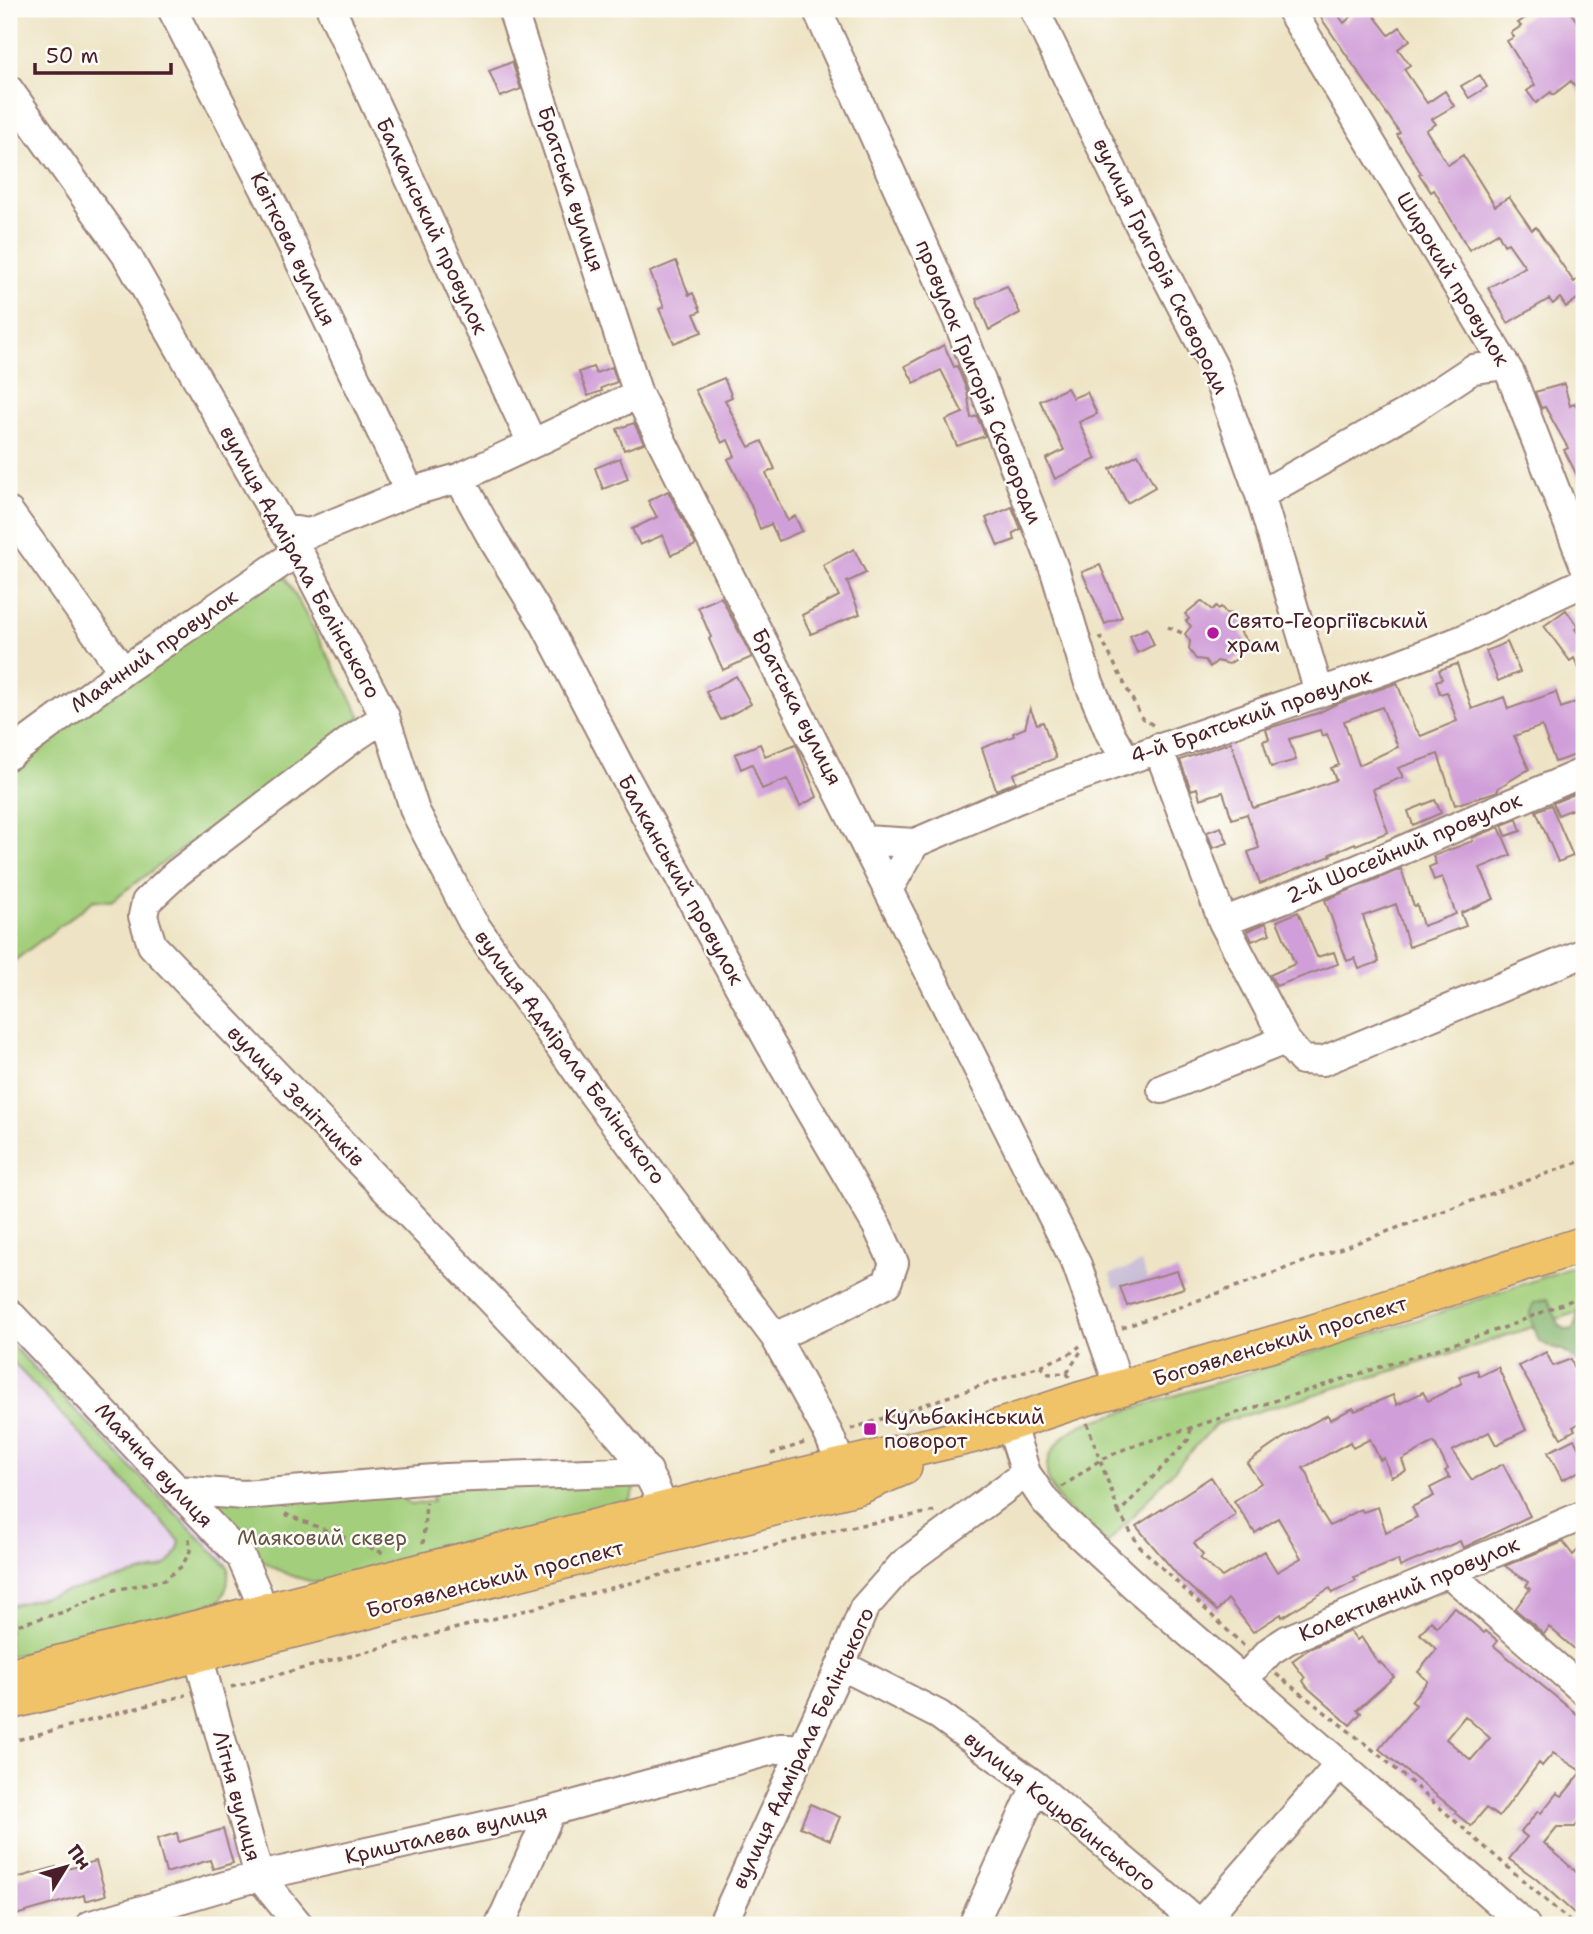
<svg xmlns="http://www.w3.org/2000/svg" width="1593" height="1934" viewBox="0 0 1593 1934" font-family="'Shantell Sans',sans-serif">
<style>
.built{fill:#e8d2ee}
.industrial{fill:#c9bfd7}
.green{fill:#a3cf7c;stroke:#767754;stroke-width:2}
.forest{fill:#82b26c;stroke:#66684c;stroke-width:2}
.building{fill:#d09ed8;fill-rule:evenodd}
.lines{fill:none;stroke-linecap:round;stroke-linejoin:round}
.minor-casing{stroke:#9c8278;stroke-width:32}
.major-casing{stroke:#9c8278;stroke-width:38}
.path{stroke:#9c8278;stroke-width:3.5;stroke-dasharray:5 5;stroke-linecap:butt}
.minor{stroke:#fff;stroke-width:28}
.major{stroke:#f1c369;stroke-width:35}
.poi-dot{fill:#b5179e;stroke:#fdfcf7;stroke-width:2.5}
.labels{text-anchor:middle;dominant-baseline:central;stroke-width:5;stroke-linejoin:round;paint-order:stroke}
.street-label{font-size:21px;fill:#4a1f2b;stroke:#fdfcf7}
.poi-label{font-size:21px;fill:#4a1f2b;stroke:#fdfcf7;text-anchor:start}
.park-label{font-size:21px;fill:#655443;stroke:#fdfcf7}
</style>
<rect width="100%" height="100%" fill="#fdfcf7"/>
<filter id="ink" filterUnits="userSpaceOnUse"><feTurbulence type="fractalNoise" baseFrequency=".0143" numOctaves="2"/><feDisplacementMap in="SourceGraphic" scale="14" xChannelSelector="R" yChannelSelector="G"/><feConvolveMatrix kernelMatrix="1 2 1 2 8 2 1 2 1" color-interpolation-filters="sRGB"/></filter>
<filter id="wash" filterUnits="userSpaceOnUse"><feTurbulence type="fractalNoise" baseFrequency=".00686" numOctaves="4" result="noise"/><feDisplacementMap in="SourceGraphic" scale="28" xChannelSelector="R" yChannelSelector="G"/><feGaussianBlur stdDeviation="1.57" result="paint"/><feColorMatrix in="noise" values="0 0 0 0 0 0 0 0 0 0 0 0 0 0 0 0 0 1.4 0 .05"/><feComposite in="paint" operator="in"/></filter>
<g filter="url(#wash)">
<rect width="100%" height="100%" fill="#eee4c5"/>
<path class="built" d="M 9,1327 L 225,1554 L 228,1567 L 228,1582 L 217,1607 L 9,1665 Z"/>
<path class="industrial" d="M 1142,1263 L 1147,1280 L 1115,1288 L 1110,1274 Z"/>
<path class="green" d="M 281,569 L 361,717 L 111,901 L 94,900 L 10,964 L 9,765 Z
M 1584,1263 L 1584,1310 L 1469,1348 L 1216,1424 L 1107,1544 C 1089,1527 1060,1508 1050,1484 C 1038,1458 1062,1434 1084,1424 L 1436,1314 Z
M 9,1342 L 228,1567 C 230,1585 223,1602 209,1614 L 179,1613 L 9,1657 L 9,1606 L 160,1568 C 171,1564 178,1553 180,1541 L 9,1358 Z
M 637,1484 L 631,1499 L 620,1509 L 322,1583 C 264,1576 237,1539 200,1500 L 393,1489 L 411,1505 L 433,1501 L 430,1486 Z"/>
<path class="forest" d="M 1584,1286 L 1584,1361 L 1577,1362 L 1563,1350 L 1551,1347 L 1539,1341 L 1530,1317 L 1530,1312 L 1534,1303 L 1547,1299 C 1557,1311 1552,1328 1571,1330 L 1575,1326 Z"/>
<g id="blocks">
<path class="building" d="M 1328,9 L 1334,9 L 1344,23 L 1360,9 L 1369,9 L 1389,35 L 1400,27 L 1410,40 L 1398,49 L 1410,65 L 1404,69 L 1427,103 L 1445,91 L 1454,106 L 1432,119 L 1436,124 L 1426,130 L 1448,165 L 1463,155 L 1495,206 L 1509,197 L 1532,230 L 1536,227 L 1574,282 L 1584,275 L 1584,294 L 1566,307 L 1560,298 L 1553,304 L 1549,299 L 1508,323 L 1488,288 L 1525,267 L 1508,243 L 1504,245 L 1498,233 L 1469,250 L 1434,190 L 1431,192 L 1419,174 L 1421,173 L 1397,135 L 1400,133 L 1319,15 Z
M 1538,9 L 1568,9 L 1584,31 L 1584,97 L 1571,81 L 1553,95 L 1551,92 L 1536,103 L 1527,91 L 1535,85 L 1507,41 L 1514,37 L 1511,33 L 1521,26 L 1518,23 Z
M 512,62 L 521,89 L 500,97 L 489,71 Z
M 1480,75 L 1487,87 L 1469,98 L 1461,86 Z
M 676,261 L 689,295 L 693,293 L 701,311 L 694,314 L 702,332 L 674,343 L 659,309 L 664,307 L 650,272 Z
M 1007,286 L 1020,313 L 989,330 L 976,299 Z
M 944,345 L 954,367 L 957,366 L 967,391 L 971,418 L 977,416 L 985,436 L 957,446 L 946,420 L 963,413 L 941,370 L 914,383 L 905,366 Z
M 593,367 L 596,373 L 612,367 L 617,382 L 601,388 L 602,391 L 588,396 L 579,372 Z
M 724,378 L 732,397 L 725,400 L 743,436 L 749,447 L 762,441 L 775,469 L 766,473 L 787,520 L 795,516 L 802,531 L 779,541 L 771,524 L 760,529 L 750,503 L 728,459 L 735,456 L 728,440 L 722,443 L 695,390 Z
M 1564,384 L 1570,406 L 1575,403 L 1584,419 L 1584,489 L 1564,450 L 1568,448 L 1545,407 L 1541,408 L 1535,392 Z
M 1067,388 L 1073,398 L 1087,392 L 1097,414 L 1079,422 L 1096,459 L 1055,479 L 1046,459 L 1064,450 L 1040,401 Z
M 634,423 L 644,443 L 624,450 L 617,429 Z
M 1138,454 L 1155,487 L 1127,503 L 1110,469 Z
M 620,458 L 628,479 L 603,489 L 595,468 Z
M 668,491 L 696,545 L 671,555 L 663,535 L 640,545 L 632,529 L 657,517 L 648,501 Z
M 1012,507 L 1021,529 L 1013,533 L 1015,540 L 998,546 L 986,518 Z
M 854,549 L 866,573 L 847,582 L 860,614 L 811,634 L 802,615 L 839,596 L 823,565 Z
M 1100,565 L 1122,617 L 1105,624 L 1082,572 Z
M 721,597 L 752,657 L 723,670 L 709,639 L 711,637 L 698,607 Z
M 1201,601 L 1212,610 L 1216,606 L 1218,609 L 1221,607 L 1226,613 L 1236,614 L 1243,623 L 1241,633 L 1247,641 L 1239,646 L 1239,657 L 1229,664 L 1217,661 L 1210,667 L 1205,660 L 1196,659 L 1189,649 L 1190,641 L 1185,634 L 1191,626 L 1186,621 L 1189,619 L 1185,614 Z
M 1566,610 L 1578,627 L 1575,629 L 1584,641 L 1584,679 L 1574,658 L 1570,661 L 1544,626 Z
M 1147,628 L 1154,645 L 1137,653 L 1130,636 Z
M 1507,642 L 1520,672 L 1498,681 L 1486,651 Z
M 1457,664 L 1472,709 L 1504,697 L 1508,709 L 1556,692 L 1561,708 L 1584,699 L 1584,752 L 1555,762 L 1542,726 L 1514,736 L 1529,769 L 1498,788 L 1498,791 L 1455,805 L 1438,754 L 1398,768 L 1403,777 L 1373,789 L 1388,832 L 1356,845 L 1355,843 L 1330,854 L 1331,856 L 1260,884 L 1248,852 L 1259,848 L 1247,814 L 1232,819 L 1223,792 L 1200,799 L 1197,788 L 1191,790 L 1180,760 L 1231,742 L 1253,808 L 1295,795 L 1336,780 L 1331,768 L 1339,765 L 1327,734 L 1322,736 L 1320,730 L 1289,739 L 1296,760 L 1271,767 L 1263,741 L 1269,739 L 1266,729 L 1318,713 L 1334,705 L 1397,683 L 1414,726 L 1421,736 L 1457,721 L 1447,692 L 1440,694 L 1436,681 L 1442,679 L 1439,670 ZM 1382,707 L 1398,747 L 1359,765 L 1344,721 Z
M 736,676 L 751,704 L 721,720 L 706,692 Z
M 1030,708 L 1037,724 L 1043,722 L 1056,758 L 1013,774 L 1016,782 L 996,790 L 982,748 L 1014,736 L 1013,733 L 1025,728 Z
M 760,744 L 765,756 L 796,744 L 817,797 L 800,806 L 787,779 L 762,789 L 752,764 L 741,769 L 735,754 Z
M 1584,790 L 1584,805 L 1558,815 L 1553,803 Z
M 1435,800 L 1441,813 L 1413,825 L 1408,811 Z
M 1551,805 L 1573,856 L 1558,862 L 1536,811 Z
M 1517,819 L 1521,831 L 1506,836 L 1502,825 Z
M 1221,827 L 1228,843 L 1213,848 L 1207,832 Z
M 1499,827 L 1511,855 L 1480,868 L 1494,899 L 1461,913 L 1466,926 L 1409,947 L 1396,904 L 1363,916 L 1379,962 L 1359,969 L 1355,958 L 1347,961 L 1325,900 L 1401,869 L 1414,906 L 1417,905 L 1423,926 L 1456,914 L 1442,877 L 1434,880 L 1429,867 L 1436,864 L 1433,856 L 1473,841 L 1472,838 Z
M 1298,912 L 1317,957 L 1334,952 L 1338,964 L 1276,986 L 1270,975 L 1295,964 L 1277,921 Z
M 1266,923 L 1270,934 L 1252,941 L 1247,931 Z
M 1177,1271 L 1184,1288 L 1127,1306 L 1120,1287 Z
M 1546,1352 L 1553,1366 L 1571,1359 L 1579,1379 L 1584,1377 L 1584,1420 L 1573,1427 L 1575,1430 L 1561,1438 L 1519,1366 Z
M 1498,1367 L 1526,1430 L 1496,1445 L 1489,1432 L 1452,1451 L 1472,1480 L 1503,1464 L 1530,1516 L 1467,1546 L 1463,1548 L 1460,1541 L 1400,1567 L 1398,1560 L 1354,1578 L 1356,1581 L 1333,1593 L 1330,1588 L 1282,1617 L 1281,1614 L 1253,1632 L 1228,1599 L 1217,1611 L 1180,1578 L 1136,1526 L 1211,1477 L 1236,1515 L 1194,1543 L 1203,1555 L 1200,1558 L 1222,1577 L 1264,1551 L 1277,1572 L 1301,1558 L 1278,1518 L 1255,1533 L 1234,1501 L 1261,1483 L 1247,1463 L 1283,1438 L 1328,1415 L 1330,1420 L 1353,1408 L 1355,1411 L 1393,1395 L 1397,1405 L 1423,1392 L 1428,1401 L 1462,1383 L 1459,1376 L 1477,1370 L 1479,1376 ZM 1370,1439 L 1380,1460 L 1384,1458 L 1391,1477 L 1406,1471 L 1402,1460 L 1434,1442 L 1448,1469 L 1445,1471 L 1450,1478 L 1430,1488 L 1434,1496 L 1412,1507 L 1417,1517 L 1386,1532 L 1378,1507 L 1363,1512 L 1361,1509 L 1330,1526 L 1318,1507 L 1308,1474 L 1303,1468 L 1350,1442 L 1353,1448 Z
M 1574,1439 L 1584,1459 L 1584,1469 L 1562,1480 L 1548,1452 Z
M 1563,1542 L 1573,1555 L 1584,1544 L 1584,1657 L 1549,1627 L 1544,1634 L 1515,1609 L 1530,1589 L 1526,1586 L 1528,1582 L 1505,1566 Z
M 1454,1607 L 1484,1633 L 1486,1631 L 1498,1641 L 1494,1646 L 1584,1720 L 1584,1815 L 1575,1827 L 1557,1827 L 1544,1843 L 1584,1879 L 1584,1922 L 1535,1878 L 1509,1859 L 1527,1837 L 1521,1832 L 1538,1811 L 1541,1813 L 1557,1793 L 1562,1796 L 1582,1772 L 1553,1753 L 1542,1766 L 1539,1763 L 1499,1817 L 1486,1808 L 1471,1826 L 1455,1813 L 1456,1811 L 1379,1749 L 1416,1705 L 1411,1701 L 1428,1681 L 1418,1672 L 1437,1649 L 1420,1634 L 1431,1621 L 1437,1627 ZM 1465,1716 L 1490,1738 L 1471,1760 L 1446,1739 Z
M 1350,1631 L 1357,1640 L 1361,1637 L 1379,1664 L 1380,1662 L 1394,1677 L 1357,1710 L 1361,1713 L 1350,1725 L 1307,1687 L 1303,1681 L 1305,1678 L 1292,1661 L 1309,1649 Z
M 810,1804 L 840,1817 L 830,1840 L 800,1827 Z
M 223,1829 L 233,1863 L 213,1869 L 210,1860 L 166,1873 L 157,1839 L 177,1833 L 179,1842 Z
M 96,1861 L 106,1895 L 85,1901 L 84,1895 L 9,1917 L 9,1880 L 56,1867 L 57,1872 Z"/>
</g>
</g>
<g filter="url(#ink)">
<use href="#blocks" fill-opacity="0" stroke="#9c8278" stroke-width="2"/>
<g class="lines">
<g class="minor-casing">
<path id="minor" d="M 172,9 L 274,207 L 410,492
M 331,9 L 532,443
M 512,9 L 638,394 L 1077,1265 L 1120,1389
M 817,9 L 957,319 L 1055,571 L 1088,680 L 1110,733 L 1126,759
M 1034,9 L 1137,220 L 1215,370 L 1260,495 L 1319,692
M 1290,9 L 1510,373 L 1584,564
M 9,90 L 127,256 L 283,529 L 295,545 L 385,717 L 415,811 L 472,921 L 593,1094 L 775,1337 L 829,1435 L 841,1465
M 459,478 L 492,538 L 545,624 L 625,777 L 770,1043 L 877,1226 L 894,1263 L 887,1283 L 837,1309 L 775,1337
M 1260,495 L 1408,412 L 1473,369 L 1505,365
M 9,512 L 123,671
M 283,529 L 310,533 L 410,492 L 459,478 L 638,394
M 385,717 L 352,739 L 177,873 L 146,902 L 143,916 L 152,945 L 592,1405 C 620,1437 653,1468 663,1510
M 1158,748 L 1223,922 L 1285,1040 L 1302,1060 L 1323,1061 L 1584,953
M 9,755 L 123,671 L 290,557 L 295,545
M 864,840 L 915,843 L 1027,795 L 1389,668 L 1464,639 L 1584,582
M 888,890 L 915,843
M 1223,922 L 1356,870 L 1584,772
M 1162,1089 L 1285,1040
M 9,1313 L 241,1557 L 257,1593 L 267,1632
M 1010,1423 L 1026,1473 L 1045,1501 L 1065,1521 L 1137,1588 L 1525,1925
M 178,1490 L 244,1495 L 445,1478 L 648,1471
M 1449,1573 L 1584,1691
M 198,1655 L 259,1876 L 299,1925
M 841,1665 L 939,1715 L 1036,1786 L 1200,1925
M 1244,1679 L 1270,1651 L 1287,1640 L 1584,1515
M 91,1925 L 259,1876 L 551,1811 L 780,1748 L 790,1748 L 801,1753
M 500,1925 L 551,1811
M 722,1925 L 841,1665 L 864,1608 L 903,1564 L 1026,1473
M 973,1925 L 1036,1786
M 1199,1925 L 1340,1764"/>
</g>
<g class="major-casing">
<path id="major" d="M 9,1676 L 757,1486 L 974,1435 L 1079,1400 L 1314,1332 L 1584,1244
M 9,1702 L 860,1486 L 904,1467"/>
</g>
<path class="path" d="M 1168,627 L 1182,633
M 1100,636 L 1142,718 L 1153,725
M 1122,1328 L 1584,1160
M 1040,1366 L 1049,1374 L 1067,1373 L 1069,1377
M 1067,1373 L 1083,1348
M 1087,1423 L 1119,1513
M 851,1429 L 1040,1366 L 1068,1355 L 1080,1346
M 1191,1429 L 1188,1440 L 1119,1513 L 1140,1547 L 1244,1646
M 771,1454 L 807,1442
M 1062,1487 L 1100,1460 L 1127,1448 L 1506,1327 L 1584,1295
M 285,1514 L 386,1554
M 423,1544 L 426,1503
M 9,1627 L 64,1612 L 114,1590 L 164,1580 L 182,1566 L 190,1551 L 189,1536
M 1276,1674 L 1382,1757 L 1574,1925
M 231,1687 L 834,1530 L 936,1511
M 9,1742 L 186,1695"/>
<use href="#minor" class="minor"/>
<use href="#major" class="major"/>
</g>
</g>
<g class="poi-dot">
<circle cx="1213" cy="633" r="7"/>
<rect x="863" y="1422" width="14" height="14" rx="3.5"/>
</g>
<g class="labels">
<g class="street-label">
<text transform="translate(571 189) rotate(72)">Братська вулиця</text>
<text transform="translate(432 226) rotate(65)">Балканський провулок</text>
<text transform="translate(293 249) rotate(64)">Квіткова вулиця</text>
<text transform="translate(1161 266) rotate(64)">вулиця Григорія Сковороди</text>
<text transform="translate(1453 279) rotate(59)">Широкий провулок</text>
<text transform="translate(979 382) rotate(68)">провулок Григорія Сковороди</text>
<text transform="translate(300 562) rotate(61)">вулиця Адмірала Белінського</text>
<text transform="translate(154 651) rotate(-35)">Маячний провулок</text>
<text transform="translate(797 707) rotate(63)">Братська вулиця</text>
<text transform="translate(1251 716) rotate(-19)">4-й Братський провулок</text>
<text transform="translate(1404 848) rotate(-23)">2-й Шосейний провулок</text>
<text transform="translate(681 880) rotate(61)">Балканський провулок</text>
<text transform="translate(570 1057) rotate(54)">вулиця Адмірала Белінського</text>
<text transform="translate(296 1096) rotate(46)">вулиця Зенітників</text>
<text transform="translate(1280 1341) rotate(-17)">Богоявленський проспект</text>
<text transform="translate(154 1465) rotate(47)">Маячна вулиця</text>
<text transform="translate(495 1579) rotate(-14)">Богоявленський проспект</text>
<text transform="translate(1409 1589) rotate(-23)">Колективний провулок</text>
<text transform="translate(803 1748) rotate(-65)">вулиця Адмірала Белінського</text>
<text transform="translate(237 1796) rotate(75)">Літня вулиця</text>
<text transform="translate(1060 1811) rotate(39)">вулиця Коцюбинського</text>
<text transform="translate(446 1834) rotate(-13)">Кришталева вулиця</text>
</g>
<g class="poi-label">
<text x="1227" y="621">Свято-Георгіївський<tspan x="1227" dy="24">храм</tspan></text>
<text x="884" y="1417">Кульбакінський<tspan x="884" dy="24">поворот</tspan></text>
</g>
<g class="park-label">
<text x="322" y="1538">Маяковий сквер</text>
</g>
</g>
<rect width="1593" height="1934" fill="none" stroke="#fdfcf7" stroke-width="35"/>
<g transform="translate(66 1867) rotate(53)" stroke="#fdfcf7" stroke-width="5" paint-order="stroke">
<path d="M0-5L12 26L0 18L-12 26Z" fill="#4a1f2b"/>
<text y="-10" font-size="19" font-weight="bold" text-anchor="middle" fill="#4a1f2b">Пн</text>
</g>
<path d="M35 63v10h136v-10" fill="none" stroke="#4a1f2b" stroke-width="3.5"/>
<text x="46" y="63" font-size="21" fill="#4a1f2b" stroke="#fdfcf7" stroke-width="5" paint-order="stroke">50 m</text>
</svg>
